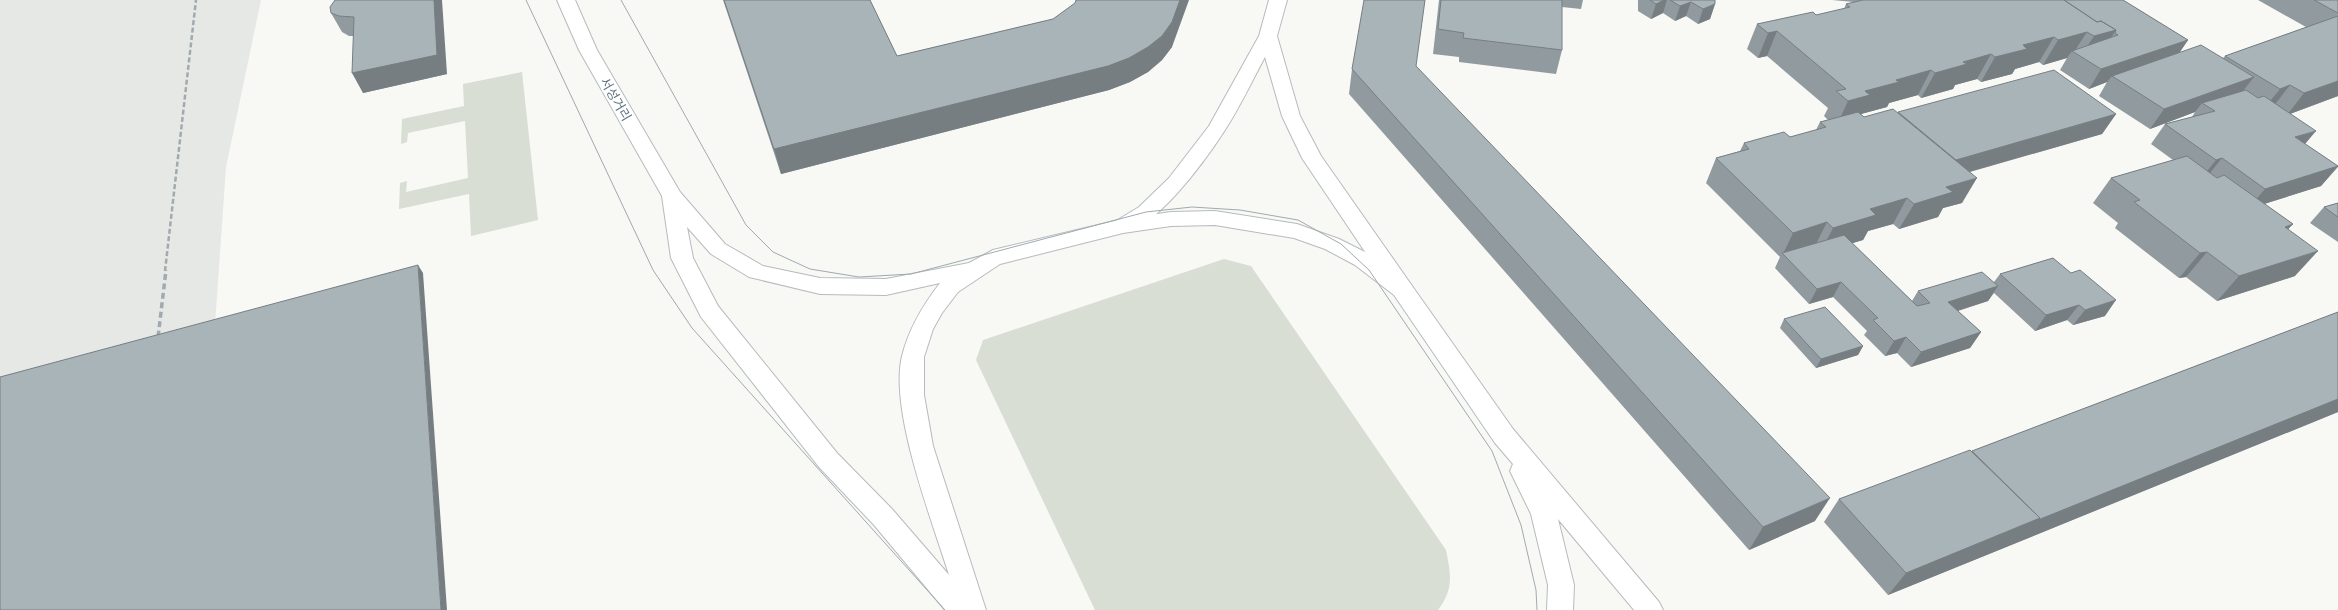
<svg xmlns="http://www.w3.org/2000/svg" width="2338" height="610" viewBox="0 0 2338 610" font-family="Montserrat,'Noto Sans KR',sans-serif">
<style>
.built{fill:#e6e8e6}
.green{fill:#d8ded4}
.lines{fill:none;stroke-linecap:round;stroke-linejoin:round}
.secondary-casing{stroke:#b4bcc0;stroke-width:2}
.primary-casing{stroke:#b5bbbf;stroke-width:2}
.secondary{fill:#fff;fill-rule:evenodd}
.primary{fill:#fff;fill-rule:evenodd}
.tram{stroke:#a1aaaf;stroke-width:1}
.rail-far1{stroke:#a1aaaf;stroke-width:2.5;stroke-dasharray:5 2.5;stroke-linecap:butt}
.rail{stroke:#a1aaaf;stroke-width:3.5;stroke-dasharray:6 3.5;stroke-linecap:butt}
.wall{fill:#919b9f}
.shaded-wall{fill:#767e82}
.building{fill:#a9b4b9;stroke:#767e82}
.labels{text-anchor:middle;dominant-baseline:central;stroke-width:4;stroke-linejoin:round;paint-order:stroke}
.street-label{font-size:13px;fill:#607682;stroke:#fff}
</style>
<rect width="100%" height="100%" fill="#f8f8f5"/>
<path class="built" d="M 0,0 L 261,0 L 226,167 L 195,610 L 0,610 Z"/>
<path class="green" d="M 522,72 L 538,220 L 471,236 L 469,194 L 399,209 L 400,183 L 407,181 L 406,192 L 468,178 L 465,121 L 408,133 L 407,142 L 401,144 L 402,119 L 464,106 L 463,84 Z
M 1224,259 L 1251,266 L 1446,550 C 1451,575 1454,589 1438,610 L 1095,610 L 976,360 L 983,340 Z"/>
<g class="lines">
<g class="secondary-casing">
<path id="secondary" d="M 1269,0 L 1287,0 L 1277,36 L 1300,116 L 1321,156 L 1410,283 L 1413,289 L 1410,295 L 1402,297 L 1394,295 L 1302,158 L 1282,116 L 1265,57 C 1252,81 1240,107 1225,130 C 1209,155 1149,241 1116,231 L 1113,226 L 1116,221 L 1139,207 L 1169,178 L 1209,126 L 1259,36 Z"/>
</g>
<g class="primary-casing">
<path id="primary" d="M 557,0 L 575,0 L 597,50 L 680,192 L 725,244 L 763,266 L 820,278 L 886,279 L 969,263 L 993,250 L 1123,219 L 1171,212 L 1215,211 L 1297,224 L 1339,239 L 1371,255 L 1410,283 L 1513,429 L 1659,602 L 1663,610 L 1634,610 L 1558,519 L 1574,585 L 1573,610 L 1547,610 L 1548,585 L 1531,514 L 1510,471 L 1513,464 L 1495,443 L 1394,295 L 1355,265 L 1325,249 L 1294,238 L 1215,225 L 1171,226 L 1123,233 L 1000,264 L 958,292 L 942,313 L 933,329 L 924,357 L 924,395 L 933,446 L 986,610 L 945,610 L 874,525 L 819,467 L 701,317 L 671,258 L 662,196 L 579,50 ZM 687,227 L 711,254 L 749,277 L 820,294 L 886,295 L 940,283 C 923,305 909,328 902,356 C 889,411 932,520 949,575 L 892,509 L 837,453 L 718,306 L 693,258 Z"/>
</g>
<use href="#secondary" class="secondary"/>
<use href="#primary" class="primary"/>
<path class="tram" d="M 526,0 L 653,270 L 692,328 L 945,610
M 621,0 L 746,225 L 773,252 L 810,269 L 859,277 L 911,274 L 1146,212 L 1192,207 L 1240,210 L 1298,220 L 1341,244 L 1369,270 L 1492,451 L 1521,525 L 1536,590 L 1537,610"/>
<path class="rail-far1" d="M 165,271 L 196,0"/>
<path class="rail" d="M 157,346 L 166,270"/>
</g>
<path class="wall" d="M 335,0 L 447,74 L 363,93 L 353,36 L 349,36 L 342,32 L 331,13 Z
M 723,0 L 870,0 L 897,56 L 1053,19 L 1172,47 L 1162,60 L 1148,72 L 1130,82 L 1109,90 L 781,174 Z
M 1439,0 L 1583,0 L 1581,9 L 1562,7 L 1562,50 L 1556,74 L 1459,62 L 1459,57 L 1433,54 Z
M 1638,0 L 1715,0 L 1715,4 L 1710,19 L 1698,24 L 1686,16 L 1675,21 L 1663,13 L 1651,19 L 1638,11 Z
M 1832,0 L 2123,0 L 2188,40 L 2180,52 L 2223,58 L 2225,56 L 2306,27 L 2258,0 L 2338,0 L 2338,96 L 2290,114 L 2305,144 L 2338,166 L 2338,167 L 2321,186 L 2264,204 L 2293,224 L 2288,229 L 2295,276 L 2217,301 L 2186,277 L 2179,278 L 2115,228 L 2118,223 L 2093,203 L 2111,178 L 2173,160 L 2151,144 L 2165,124 L 2192,117 L 2195,112 L 2150,129 L 2099,96 L 2107,82 L 2089,89 L 2060,70 L 2067,58 L 2043,65 L 2039,62 L 2015,69 L 2012,74 L 1981,82 L 1977,79 L 1955,85 L 1953,89 L 1921,98 L 1918,95 L 1889,103 L 1887,107 L 1861,114 L 1864,117 L 1898,113 L 1898,112 L 2116,114 L 2102,134 L 1970,172 L 1962,203 L 1943,208 L 1938,217 L 1899,229 L 1893,224 L 1868,231 L 1863,240 L 1852,243 L 1912,301 L 1918,291 L 1994,282 L 2000,274 L 2053,258 L 2105,316 L 2073,325 L 2067,320 L 2035,331 L 1994,293 L 1988,301 L 1958,311 L 1981,332 L 1970,348 L 1911,367 L 1897,353 L 1885,356 L 1864,335 L 1867,331 L 1833,297 L 1809,304 L 1775,268 L 1780,257 L 1706,183 L 1716,158 L 1740,151 L 1744,143 L 1790,137 L 1816,130 L 1820,122 L 1828,120 L 1824,116 L 1828,108 L 1767,56 L 1758,58 L 1747,49 L 1757,24 L 1816,15 L 1844,9 L 1846,4 L 1854,2 Z
M 1416,66 L 1815,521 L 1749,550 L 1349,94 L 1352,69 Z
M 2338,203 L 2338,242 L 2310,223 L 2324,207 Z
M 2338,312 L 2338,412 L 1888,595 L 1824,522 L 1839,499 L 1972,451 Z
M 1784,319 L 1863,346 L 1858,355 L 1816,368 L 1780,328 Z"/>
<path class="shaded-wall" d="M 434,0 L 442,0 L 447,74 L 363,93 L 352,73 Z
M 1180,0 L 1189,0 L 1172,47 L 1162,60 L 1148,72 L 1130,82 L 1109,90 L 781,174 L 774,149 Z
M 1664,0 L 1667,0 L 1663,13 L 1651,19 L 1656,4 Z
M 1691,2 L 1686,16 L 1675,21 L 1680,6 Z
M 1715,4 L 1710,19 L 1698,24 L 1703,9 Z
M 2116,30 L 2100,55 L 2081,56 L 2094,36 Z
M 1777,31 L 1767,56 L 1758,58 L 1768,33 Z
M 2087,32 L 2074,52 L 2072,51 L 2067,58 L 2043,65 L 2058,40 Z
M 2054,37 L 2039,62 L 2015,69 L 2012,74 L 1981,82 L 1995,57 L 2023,45 Z
M 2188,40 L 2175,59 L 2112,76 L 2107,82 L 2089,89 L 2101,69 Z
M 1991,54 L 1977,79 L 1955,85 L 1953,89 L 1921,98 L 1935,73 L 1963,62 Z
M 1931,70 L 1918,95 L 1889,103 L 1887,107 L 1861,114 L 1858,121 L 1836,127 L 1848,101 L 1865,91 L 1896,80 Z
M 2254,77 L 2239,96 L 2202,103 L 2195,112 L 2150,129 L 2164,109 Z
M 2338,81 L 2338,96 L 2287,115 L 2304,93 Z
M 2290,85 L 2273,107 L 2262,111 L 2280,89 Z
M 2116,114 L 2102,134 L 1944,179 L 1956,160 Z
M 2316,131 L 2300,150 L 2295,137 Z
M 2222,158 L 2206,178 L 2200,180 L 2216,160 Z
M 2338,166 L 2321,186 L 2248,209 L 2265,189 Z
M 1977,178 L 1962,203 L 1943,208 L 1938,217 L 1899,229 L 1914,204 L 1946,187 Z
M 1907,198 L 1893,224 L 1868,231 L 1863,240 L 1820,253 L 1833,228 L 1870,209 Z
M 1827,222 L 1814,248 L 1783,254 L 1793,233 Z
M 2293,224 L 2270,249 L 2285,227 Z
M 2318,251 L 2295,276 L 2217,301 L 2239,276 Z
M 2207,252 L 2186,277 L 2179,278 L 2200,253 Z
M 418,265 L 423,273 L 447,610 L 441,610 Z
M 1841,282 L 1833,297 L 1809,304 L 1817,289 Z
M 1998,286 L 1988,301 L 1938,317 L 1948,302 Z
M 2116,300 L 2105,316 L 2073,325 L 2085,310 Z
M 2079,305 L 2067,320 L 2035,331 L 2046,315 Z
M 1981,332 L 1970,348 L 1911,367 L 1921,352 Z
M 1906,337 L 1897,353 L 1885,356 L 1894,341 Z
M 1863,346 L 1858,355 L 1816,368 L 1821,359 Z
M 2338,399 L 2338,412 L 1888,595 L 1906,573 L 2040,518 Z
M 1830,498 L 1815,521 L 1749,550 L 1763,527 Z"/>
<path class="building" d="M 335,0 L 434,0 L 437,55 L 352,73 L 354,17 L 339,16 L 331,13 L 330,7 Z
M 724,0 L 870,0 L 897,56 L 1053,19 L 1075,3 L 1076,0 L 1180,0 L 1172,22 L 1162,36 L 1148,47 L 1129,58 L 1108,66 L 774,149 Z
M 1364,0 L 1425,0 L 1416,66 L 1830,498 L 1763,527 L 1352,69 Z
M 1441,0 L 1562,0 L 1562,50 L 1463,38 L 1464,33 L 1438,29 Z
M 1650,0 L 1664,0 L 1656,4 Z
M 1670,0 L 1715,0 L 1715,4 L 1703,9 L 1691,2 L 1680,6 Z
M 1863,0 L 2064,0 L 2097,22 L 2101,21 L 2116,30 L 2094,36 L 2087,32 L 2058,40 L 2054,37 L 2023,45 L 2027,49 L 1995,57 L 1991,54 L 1963,62 L 1967,64 L 1935,73 L 1931,70 L 1896,80 L 1899,82 L 1865,91 L 1870,95 L 1848,101 L 1836,91 L 1846,89 L 1777,31 L 1768,33 L 1757,24 L 1813,12 L 1816,15 L 1850,7 L 1846,4 Z
M 2064,0 L 2123,0 L 2188,40 L 2101,69 L 2072,51 L 2118,35 L 2115,33 L 2116,30 L 2101,21 L 2097,22 Z
M 2314,0 L 2338,0 L 2338,13 Z
M 2338,16 L 2338,81 L 2304,93 L 2290,85 L 2280,89 L 2225,56 Z
M 2201,45 L 2254,77 L 2164,109 L 2112,76 Z
M 2054,70 L 2116,114 L 1956,160 L 1898,112 Z
M 2246,90 L 2258,98 L 2264,96 L 2316,131 L 2295,137 L 2338,166 L 2265,189 L 2222,158 L 2216,160 L 2165,124 L 2215,111 L 2202,103 Z
M 1893,109 L 1977,178 L 1946,187 L 1953,192 L 1914,204 L 1907,198 L 1870,209 L 1876,215 L 1833,228 L 1827,222 L 1793,233 L 1716,158 L 1749,149 L 1744,143 L 1784,132 L 1790,137 L 1826,127 L 1820,122 L 1858,112 L 1864,117 Z
M 2187,156 L 2217,178 L 2224,175 L 2293,224 L 2285,227 L 2318,251 L 2239,276 L 2207,252 L 2200,253 L 2134,202 L 2140,200 L 2111,178 Z
M 2338,203 L 2338,217 L 2324,207 Z
M 1844,235 L 1917,306 L 1930,303 L 1918,291 L 1982,272 L 1998,286 L 1948,302 L 1981,332 L 1921,352 L 1906,337 L 1894,341 L 1873,320 L 1878,318 L 1841,282 L 1817,289 L 1782,253 Z
M 2053,258 L 2071,273 L 2080,270 L 2116,300 L 2085,310 L 2079,305 L 2046,315 L 2000,274 Z
M 418,265 L 441,610 L 0,610 L 0,377 Z
M 1825,307 L 1863,346 L 1821,359 L 1784,319 Z
M 2338,312 L 2338,399 L 2038,520 L 2040,518 L 1972,451 Z
M 1970,450 L 2040,518 L 1906,573 L 1839,499 Z"/>
<g class="labels">
<g class="street-label">
<text transform="translate(616 99) rotate(60)">서성거리</text>
</g>
</g>
</svg>
